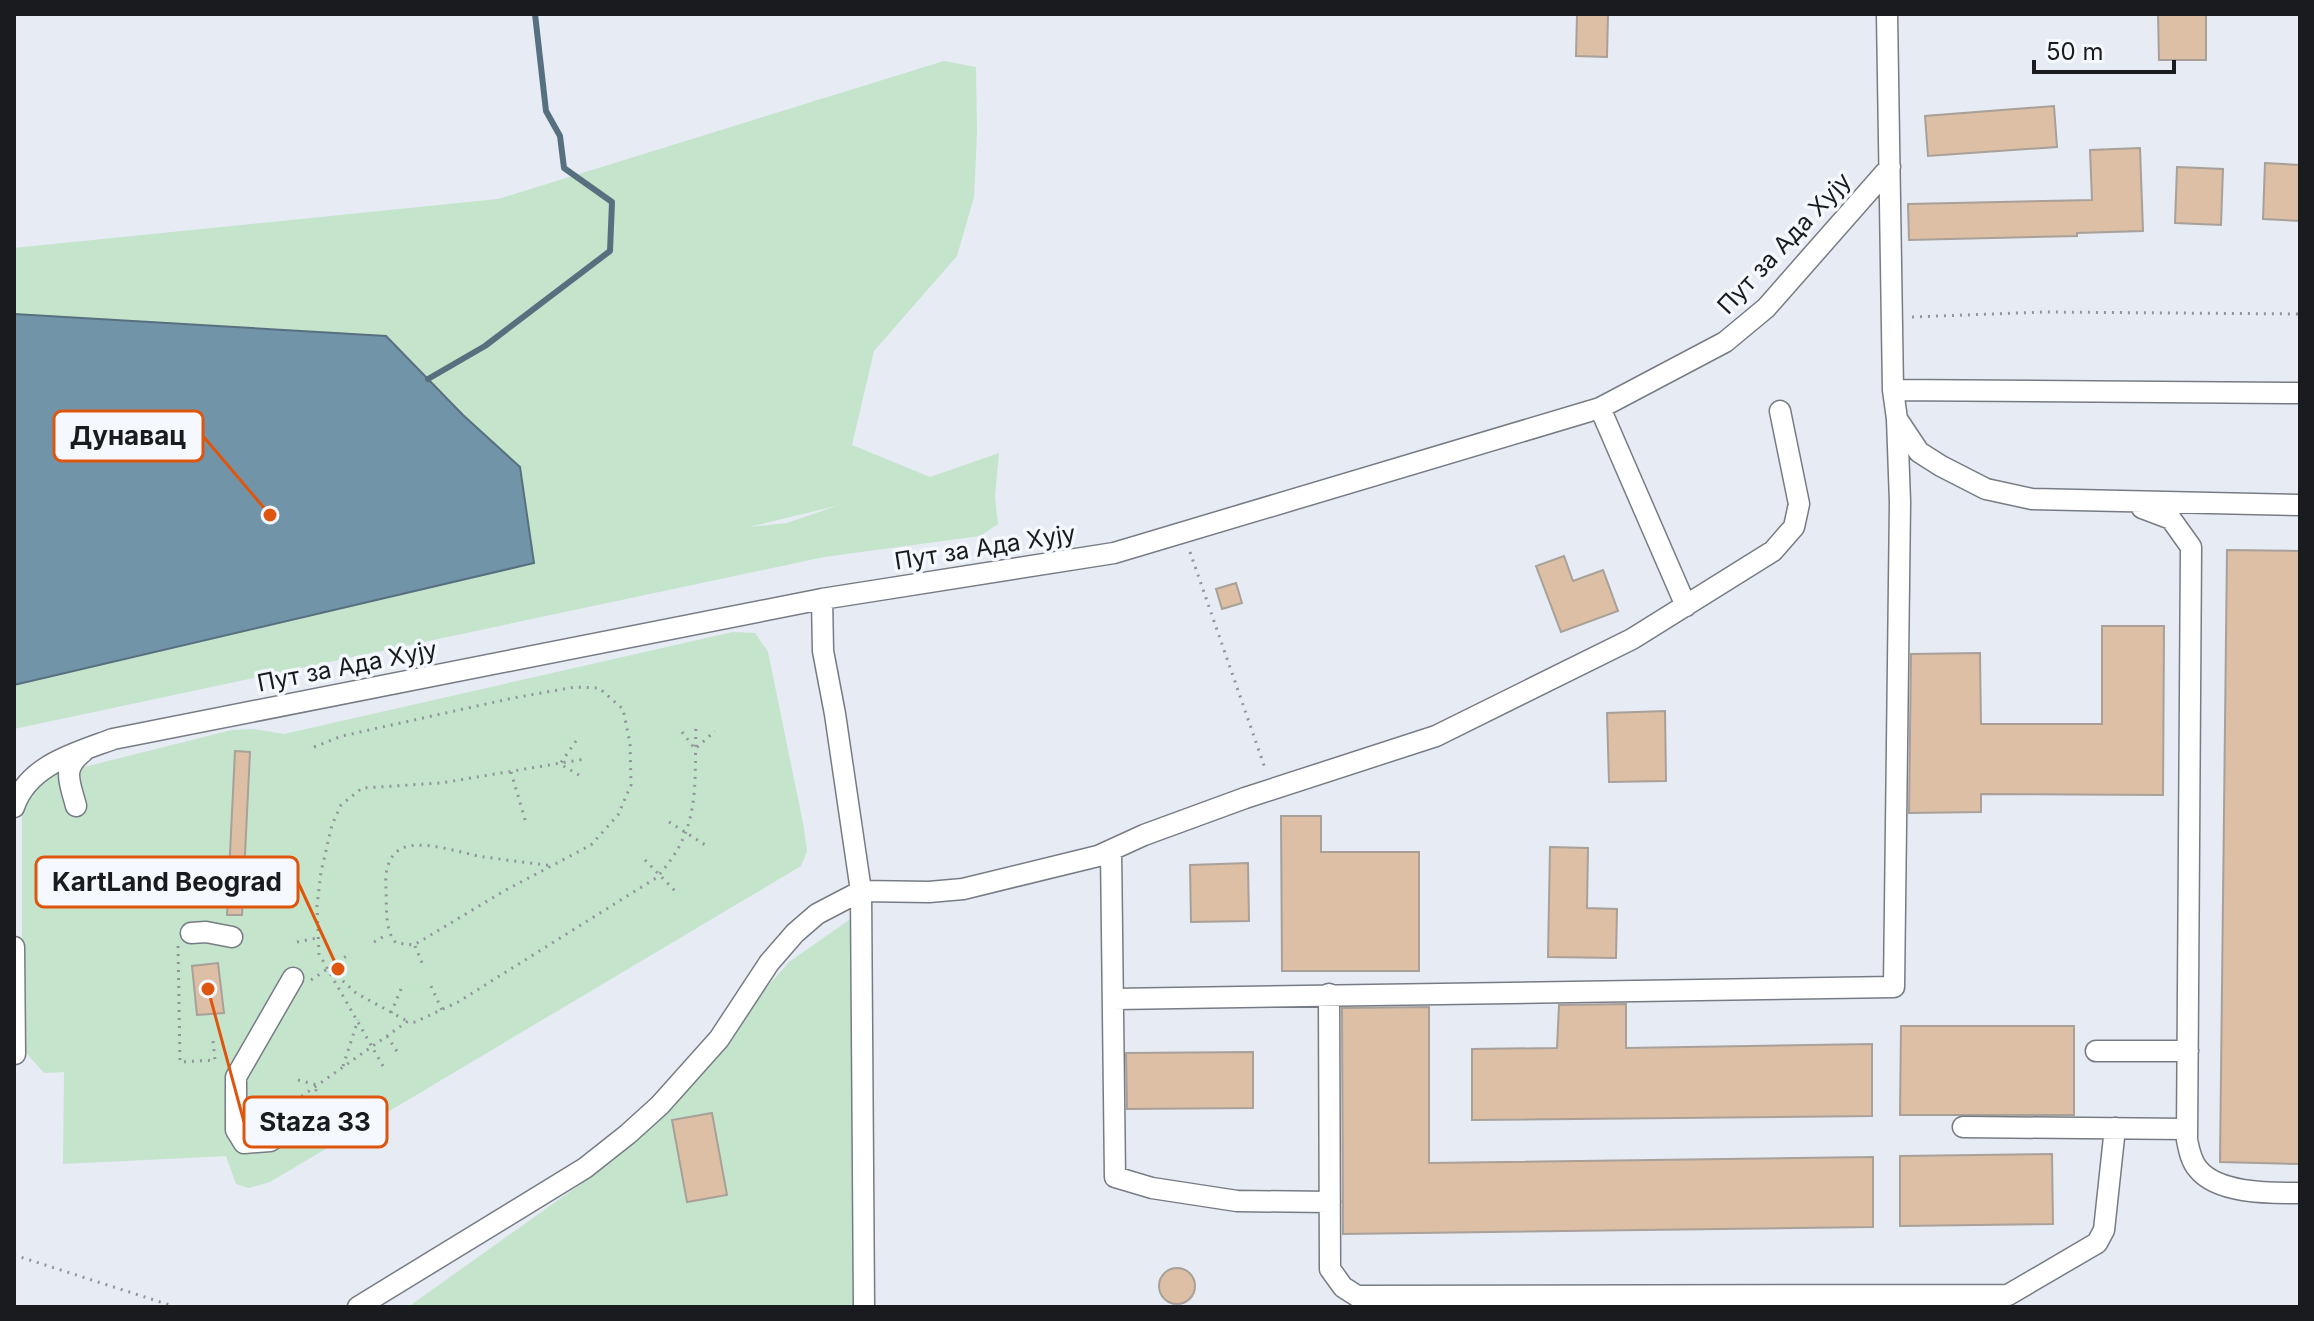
<svg xmlns="http://www.w3.org/2000/svg" width="2314" height="1321" viewBox="0 0 2314 1321" font-family="Inter,sans-serif">
<style>
.green{fill:#c4e4cc;fill-rule:evenodd}
.water{fill:#7294a9;stroke:#57707f;stroke-width:2}
.lines{fill:none;stroke-linecap:round;stroke-linejoin:round}
.stream{stroke:#57707f;stroke-width:6}
.building{fill:#dcbfa4;stroke:#a8a099;stroke-width:2}
.minor-casing{stroke:#777c84;stroke-width:23}
.path{stroke:#91959b;stroke-width:3;stroke-dasharray:2 6;stroke-linecap:butt}
.minor{stroke:#fff;stroke-width:20}
.labels{text-anchor:middle;dominant-baseline:central;stroke-width:7;stroke-linejoin:round;paint-order:stroke}
.street-label{font-size:24px;fill:#191b1e;stroke:#f5f8fe}
.leader{fill:none;stroke:#de560d;stroke-width:3}
.callout-dot{fill:#de560d;stroke:#f5f8fe;stroke-width:3}
.callout{fill:#f5f8fe;stroke:#de560d;stroke-width:3}
.callout-label{font-size:26px;text-anchor:middle;font-weight:bold;fill:#191b1e}
</style>
<rect width="100%" height="100%" fill="#e6ebf4"/>
<path class="green" d="M 944,61 L 976,67 L 977,132 L 974,197 L 957,256 L 874,351 L 852,445 L 930,477 L 999,453 L 995,497 L 998,524 L 980,536 L 824,557 L 14,729 L 14,685 L 534,562 L 520,467 L 463,415 L 386,336 L 14,314 L 14,248 L 498,199 ZM 842,504 L 787,523 L 749,527 L 832,507 Z
M 733,632 L 755,633 L 768,652 L 803,823 L 807,851 L 801,866 L 270,1182 L 249,1188 L 236,1184 L 226,1156 L 63,1164 L 64,1072 L 44,1073 L 22,1048 L 22,815 C 29,796 38,785 56,774 L 232,730 L 254,729 L 284,734 Z
M 872,904 L 874,1307 L 408,1307 L 613,1161 L 789,962 Z"/>
<path class="water" d="M 14,314 L 386,336 L 463,415 L 520,467 L 534,563 L 14,685 Z"/>
<g class="lines">
<path class="stream" d="M 428,379 L 485,346 L 610,251 L 612,202 L 564,168 L 560,136 L 546,111 L 535,14"/>
</g>
<path class="building" d="M 1577,14 L 1608,14 L 1607,57 L 1576,56 Z
M 2158,14 L 2206,14 L 2206,60 L 2159,60 Z
M 2054,106 L 2057,147 L 1928,156 L 1925,116 Z
M 2140,148 L 2143,231 L 2077,233 L 2077,236 L 1909,240 L 1908,204 L 2092,200 L 2090,150 Z
M 2265,163 L 2300,165 L 2300,221 L 2263,219 Z
M 2177,167 L 2223,169 L 2221,225 L 2175,223 Z
M 2227,550 L 2300,551 L 2300,1164 L 2220,1162 Z
M 1564,556 L 1573,581 L 1603,570 L 1618,611 L 1561,632 L 1536,566 Z
M 1236,583 L 1242,603 L 1222,609 L 1216,589 Z
M 2102,626 L 2164,626 L 2163,795 L 1981,794 L 1981,812 L 1909,813 L 1911,654 L 1980,653 L 1981,724 L 2102,724 Z
M 1665,711 L 1666,781 L 1609,782 L 1607,713 Z
M 235,751 L 250,752 L 242,915 L 227,915 Z
M 1281,816 L 1321,816 L 1321,852 L 1419,852 L 1419,971 L 1282,971 Z
M 1550,847 L 1588,848 L 1587,908 L 1617,909 L 1616,958 L 1548,957 Z
M 1248,863 L 1249,921 L 1191,922 L 1190,865 Z
M 218,963 L 224,1013 L 197,1015 L 192,966 Z
M 1626,1004 L 1626,1048 L 1872,1044 L 1872,1116 L 1472,1120 L 1472,1049 L 1557,1048 L 1559,1005 Z
M 1429,1007 L 1429,1163 L 1873,1157 L 1873,1227 L 1343,1234 L 1342,1008 Z
M 1901,1026 L 2074,1026 L 2074,1115 L 1900,1115 Z
M 1253,1052 L 1253,1108 L 1127,1109 L 1126,1053 Z
M 712,1113 L 727,1195 L 687,1202 L 672,1120 Z
M 2052,1154 L 2053,1224 L 1900,1226 L 1900,1156 Z
M1159 1286a18 18 0 1 1 36 0a18 18 0 1 1-36 0Z"/>
<g class="lines">
<g class="minor-casing">
<path id="minor" d="M 1887,14 L 1893,390 L 1897,419 L 1919,452 L 1941,466 L 1986,489 L 2032,499 L 2300,505
M 1893,390 L 2300,393
M 1600,408 L 1686,606
M 2142,508 L 2171,519 L 2191,547 L 2187,1140 C 2189,1150 2191,1161 2198,1169 C 2218,1194 2271,1193 2300,1193
M 822,599 L 823,651 L 835,714 L 861,891 L 864,1307
M 76,806 C 70,782 61,769 83,752
M 14,807 C 28,765 75,753 113,739 L 822,599 L 1114,553 L 1600,408 L 1725,342 L 1766,308 L 1890,167
M 1111,850 L 1115,1177 L 1152,1188 L 1237,1201 L 1330,1202
M 191,933 L 206,932 L 232,937
M 14,947 L 15,1054
M 293,978 L 236,1077 L 236,1130 L 244,1143 L 270,1141 L 295,1125
M 1329,994 L 1330,1269 L 1343,1287 L 1357,1296 L 2008,1295 L 2097,1243 L 2104,1230 L 2115,1128
M 1115,999 L 1894,987 L 1900,502 L 1897,419
M 2096,1051 L 2188,1051
M 1963,1127 L 2187,1129
M 358,1307 L 585,1168 L 628,1134 L 660,1105 L 719,1039 L 769,963 L 795,933 L 817,914 L 861,891 L 929,892 L 963,889 L 1098,856 L 1144,835 L 1245,798 L 1436,736 L 1632,639 L 1773,551 L 1794,527 L 1799,504 L 1780,411"/>
</g>
<path class="path" d="M 1912,317 L 2045,312 L 2300,314
M 1190,552 L 1266,771
M 682,732 L 695,749 L 715,731
M 576,741 L 560,764 L 584,778
M 314,747 L 342,736 L 513,698 L 575,687 L 599,688 L 623,709 L 630,743 L 631,785 L 618,815 L 591,845 L 504,891 L 414,945 L 396,943 C 384,929 387,908 386,889 C 385,876 386,859 399,850 C 418,837 463,854 484,857 C 507,860 530,863 553,866
M 511,772 L 526,823
M 669,822 L 707,846
M 645,860 L 678,894
M 297,942 L 317,938
M 374,942 L 388,934
M 178,946 L 180,1062 L 215,1060 L 213,1041
M 415,946 L 423,965
M 331,970 L 356,993 L 407,1021
M 311,980 L 348,955
M 431,986 L 442,1010
M 391,1013 L 401,989
M 387,1036 L 400,1056
M 343,1066 L 358,1020
M 383,1066 L 319,954 L 317,906 L 321,872 L 332,825 L 341,805 L 362,788 L 441,783 L 585,759
M 298,1080 L 317,1085 L 313,1105
M 14,1101 L 14,1073
M 295,1101 L 408,1021 L 415,1022 L 458,1002 L 656,878 C 702,829 694,787 696,724
M 14,1255 L 176,1307"/>
<use href="#minor" class="minor"/>
</g>
<g class="labels">
<g class="street-label">
<text transform="translate(1784 243) rotate(-47)">Пут за Ада Хују</text>
<text transform="translate(985 547) rotate(-9)">Пут за Ада Хују</text>
<text transform="translate(347 666) rotate(-11)">Пут за Ада Хују</text>
</g>
</g>
<path class="leader" d="M270 515L203 436M338 969L298 882M208 989L244 1122"/>
<g class="callout-dot">
<circle cx="270" cy="515" r="8"/>
<circle cx="338" cy="969" r="8"/>
<circle cx="208" cy="989" r="8"/>
</g>
<g class="callout">
<rect x="54" y="411" width="149" height="50" rx="8"/>
<rect x="36" y="857" width="262" height="50" rx="8"/>
<rect x="244" y="1097" width="143" height="50" rx="8"/>
</g>
<g class="callout-label">
<text x="128" y="445">Дунавац</text>
<text x="167" y="891">KartLand Beograd</text>
<text x="315" y="1131">Staza 33</text>
</g>
<rect width="2314" height="1321" fill="none" stroke="#191b1e" stroke-width="32"/>
<path d="M2034 60v12h140v-12" fill="none" stroke="#191b1e" stroke-width="4"/>
<text x="2046" y="60" font-size="24" fill="#191b1e" stroke="#f5f8fe" stroke-width="6" paint-order="stroke">50 m</text>
</svg>
